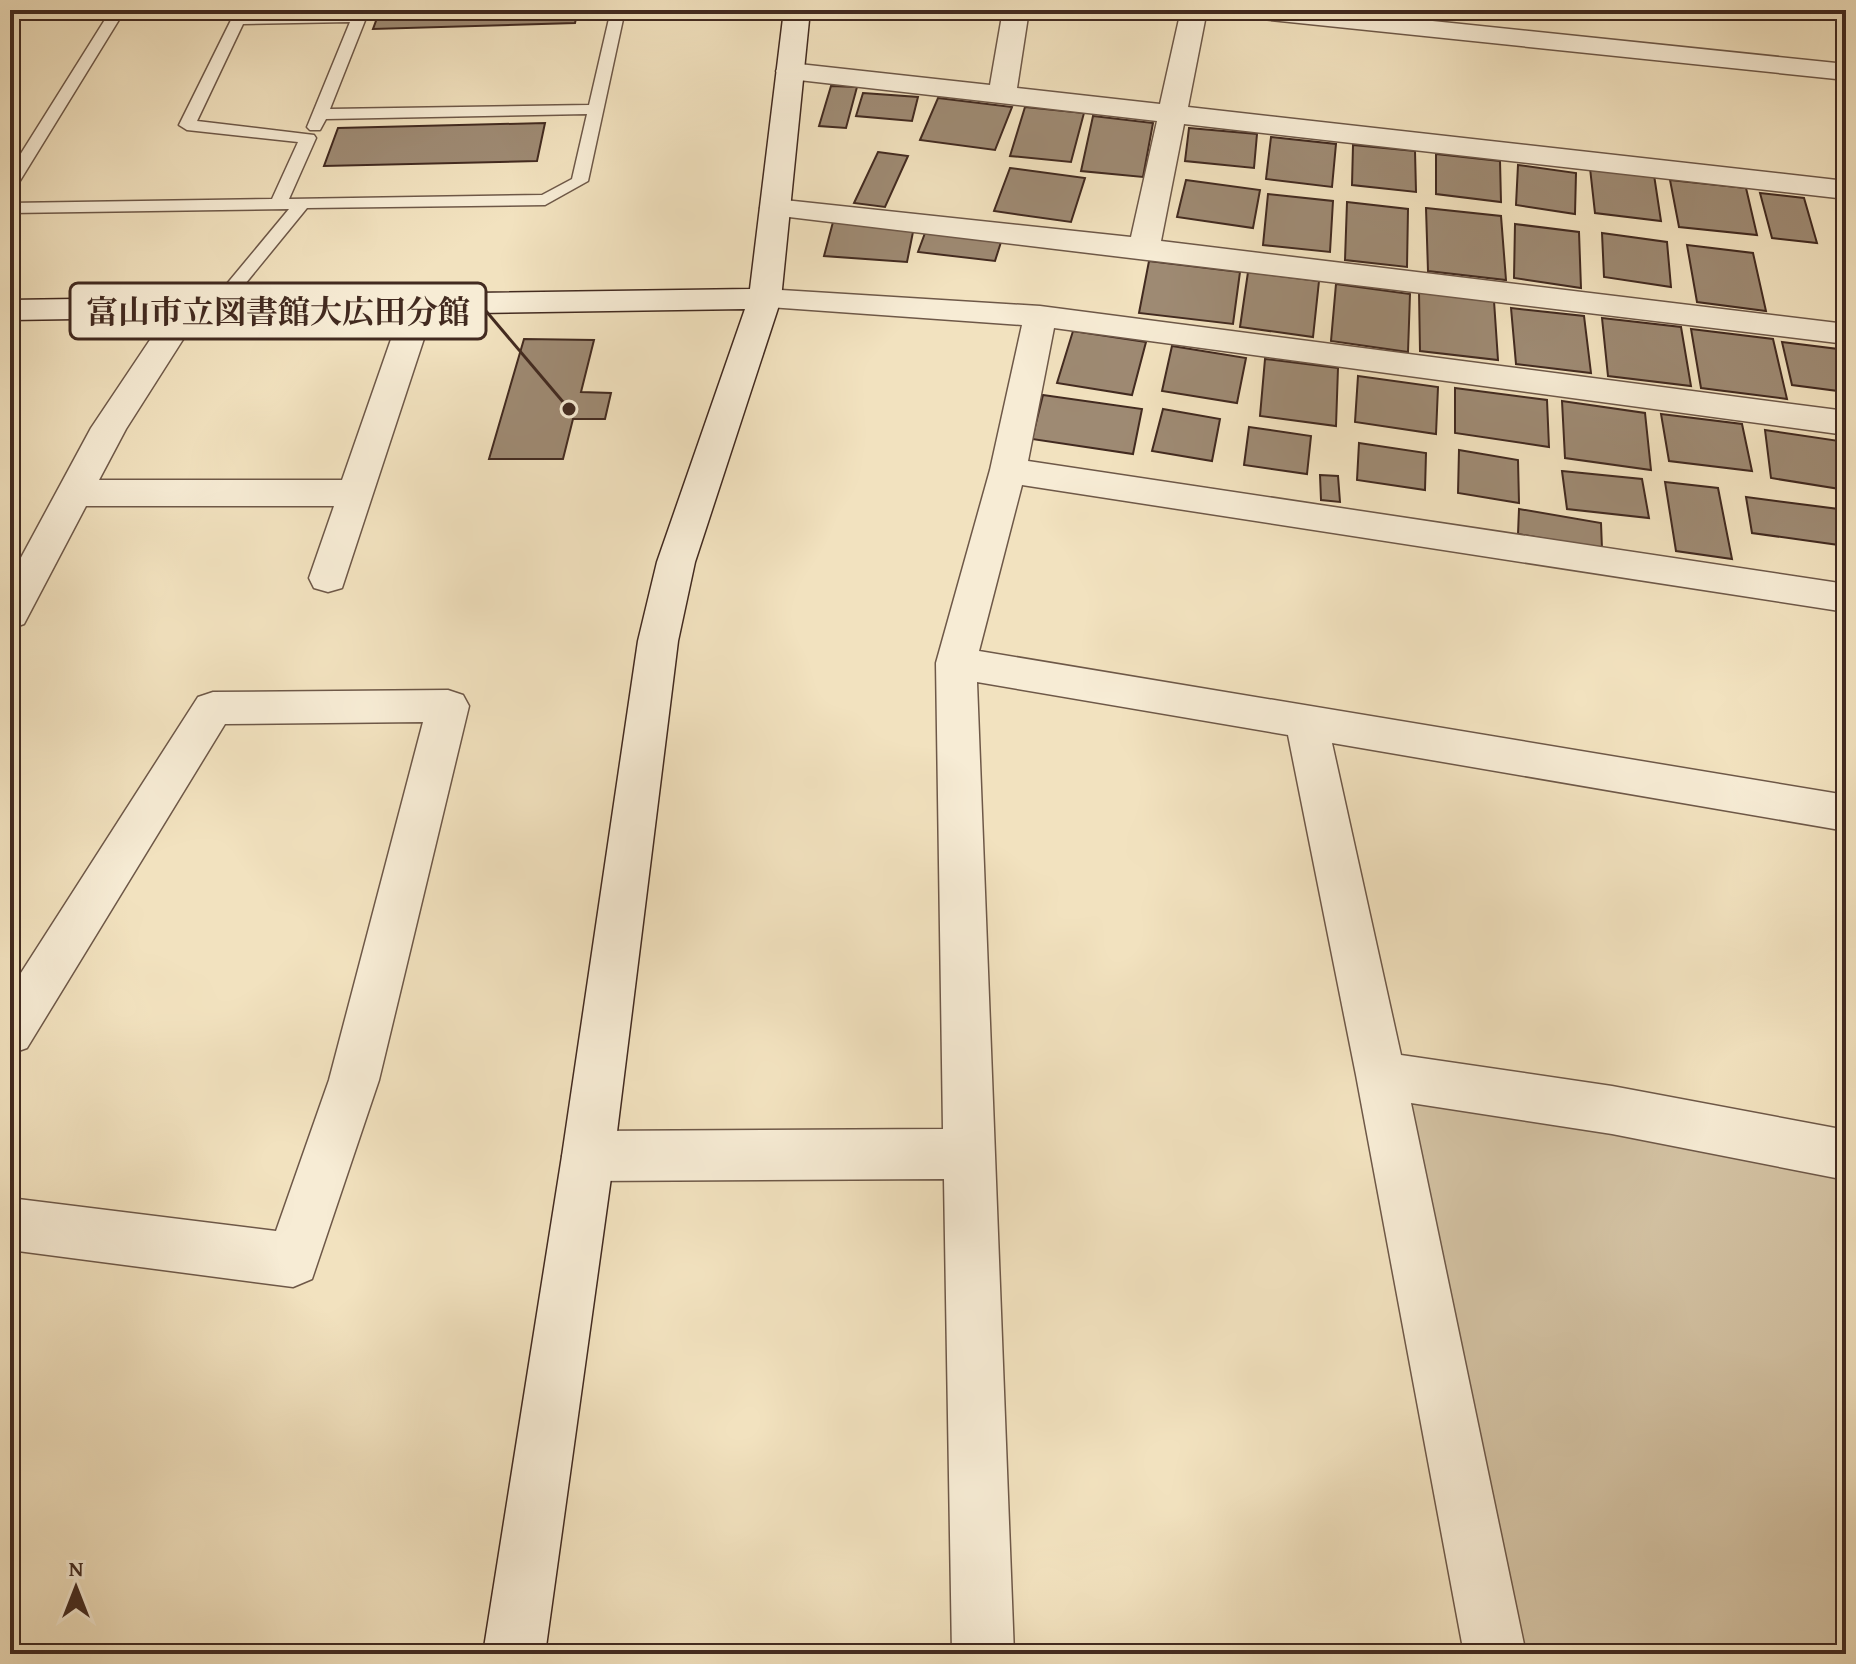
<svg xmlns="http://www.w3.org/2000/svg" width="1856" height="1664" viewBox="0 0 1856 1664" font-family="'Gentium Book Plus','Noto Serif JP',serif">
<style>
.green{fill:#d4c3a4;stroke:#8b7662;stroke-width:2}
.building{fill:#9e8a73;stroke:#422a20;stroke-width:2}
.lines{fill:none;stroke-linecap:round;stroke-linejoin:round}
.lane-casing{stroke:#6e5848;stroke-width:3}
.street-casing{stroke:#6e5848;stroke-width:3}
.secondary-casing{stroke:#422a20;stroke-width:3}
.lane{fill:#f7ecd5;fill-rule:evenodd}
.street{fill:#f7ecd5;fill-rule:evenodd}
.secondary{fill:#f7ecd5;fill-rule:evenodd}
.leader{fill:none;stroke:#422a20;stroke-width:3}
.callout-dot{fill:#422a20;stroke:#f7ecd5;stroke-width:3}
.callout{fill:#f7ecd5;stroke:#422a20;stroke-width:3}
.callout-label{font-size:32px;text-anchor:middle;font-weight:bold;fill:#422a20}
</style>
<rect width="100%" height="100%" fill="#f2e2bf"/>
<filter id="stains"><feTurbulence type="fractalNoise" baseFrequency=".0025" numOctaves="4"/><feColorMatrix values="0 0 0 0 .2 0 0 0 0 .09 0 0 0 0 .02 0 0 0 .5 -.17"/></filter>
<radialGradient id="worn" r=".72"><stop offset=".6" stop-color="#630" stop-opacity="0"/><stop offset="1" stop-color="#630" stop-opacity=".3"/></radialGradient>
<path class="green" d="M 1400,1098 L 1636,1135 L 1846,1179 L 1846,1654 L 1515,1654 Z"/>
<path class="building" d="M 380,10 L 578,10 L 575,23 L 373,29 Z
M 831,86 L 857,87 L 846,128 L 819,126 Z
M 863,93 L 918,97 L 912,121 L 856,116 Z
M 938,98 L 1012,107 L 995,150 L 920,140 Z
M 1025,107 L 1084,113 L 1071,162 L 1010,156 Z
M 1093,116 L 1153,123 L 1143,177 L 1081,171 Z
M 545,123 L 537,161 L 324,166 L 338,128 Z
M 1189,128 L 1257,134 L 1254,168 L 1185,161 Z
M 1271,137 L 1336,144 L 1332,187 L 1266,179 Z
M 1353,145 L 1415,151 L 1416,192 L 1352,185 Z
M 878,152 L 908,156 L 885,207 L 854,203 Z
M 1436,154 L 1500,161 L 1501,202 L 1436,194 Z
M 1518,165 L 1576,173 L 1575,214 L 1516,205 Z
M 1010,168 L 1085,178 L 1071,222 L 994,211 Z
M 1590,168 L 1654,175 L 1661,221 L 1595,213 Z
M 1186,180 L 1260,190 L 1253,228 L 1177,217 Z
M 1670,180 L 1746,188 L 1757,235 L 1679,227 Z
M 1760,193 L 1804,198 L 1817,243 L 1772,238 Z
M 1268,194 L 1333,201 L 1330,252 L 1263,245 Z
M 1347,202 L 1408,209 L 1407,267 L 1345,260 Z
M 1426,208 L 1501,216 L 1506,280 L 1428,271 Z
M 833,222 L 914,227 L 907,262 L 824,256 Z
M 1515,224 L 1579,232 L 1581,288 L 1514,278 Z
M 925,233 L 1001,242 L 995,261 L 918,252 Z
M 1602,233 L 1667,242 L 1671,287 L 1604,277 Z
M 1687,245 L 1753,253 L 1766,311 L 1697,302 Z
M 1149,261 L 1240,272 L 1233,324 L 1139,313 Z
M 1248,272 L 1319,281 L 1313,337 L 1240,327 Z
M 1336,284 L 1410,294 L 1408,352 L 1331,341 Z
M 1419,292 L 1494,301 L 1498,360 L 1420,351 Z
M 1511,308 L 1584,316 L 1591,373 L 1516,364 Z
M 1602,318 L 1681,327 L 1691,386 L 1608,376 Z
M 1691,329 L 1773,339 L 1787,399 L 1701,388 Z
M 1073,331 L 1146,342 L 1132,395 L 1057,383 Z
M 524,339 L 594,340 L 581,392 L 611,393 L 605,419 L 573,419 L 563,459 L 489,459 Z
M 1782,342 L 1846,350 L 1846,392 L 1792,385 Z
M 1172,346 L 1246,358 L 1237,403 L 1162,391 Z
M 1265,359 L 1338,368 L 1336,426 L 1260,416 Z
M 1358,376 L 1438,387 L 1436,434 L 1355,422 Z
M 1455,388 L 1547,400 L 1549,447 L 1455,433 Z
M 1043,395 L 1142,409 L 1133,454 L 1032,439 Z
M 1562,401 L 1645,413 L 1651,470 L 1565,458 Z
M 1163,409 L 1220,419 L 1212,461 L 1152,451 Z
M 1661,414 L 1742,424 L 1752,471 L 1669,461 Z
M 1249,427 L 1311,436 L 1307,474 L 1244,465 Z
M 1765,430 L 1846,442 L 1846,490 L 1771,478 Z
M 1359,443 L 1426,453 L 1425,490 L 1357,480 Z
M 1459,450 L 1518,460 L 1519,503 L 1458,493 Z
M 1562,471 L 1642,479 L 1649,518 L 1567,509 Z
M 1320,475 L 1338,476 L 1340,502 L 1321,500 Z
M 1665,482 L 1718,488 L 1732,559 L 1676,551 Z
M 1746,497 L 1846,510 L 1846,546 L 1752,533 Z
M 1519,509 L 1601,523 L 1602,549 L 1518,534 Z"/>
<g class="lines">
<g class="lane-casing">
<path id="lane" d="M 111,10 L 125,10 L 18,184 L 10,189 L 10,171 Z
M 236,10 L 250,10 L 247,16 L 364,15 L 366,18 L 330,109 L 589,105 L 611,10 L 625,10 L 588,181 L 545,205 L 307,208 L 223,311 L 211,311 L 211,303 L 289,209 L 10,213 L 10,203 L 272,199 L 298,142 L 187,130 L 179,125 ZM 350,22 L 307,127 L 310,130 L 320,130 L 326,119 L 587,114 L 572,179 L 542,195 L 289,199 L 316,138 L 314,135 L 197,121 L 243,24 Z"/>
</g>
<g class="street-casing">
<path id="street" d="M 1003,10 L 1029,10 L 1017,88 L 1160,104 L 1181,10 L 1207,10 L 1188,107 L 1846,181 L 1846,199 L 1184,124 L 1161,241 L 1846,324 L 1846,344 L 764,214 L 760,208 L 764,202 L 775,199 L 1131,237 L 1157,121 L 790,79 L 780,77 L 776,71 L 780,65 L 790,63 L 990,85 Z
M 1239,10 L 1327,10 L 1846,64 L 1846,80 L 1252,18 Z
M 765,289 L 1040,306 L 1846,411 L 1846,435 L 1054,328 L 1028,461 L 1846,584 L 1846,612 L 1022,485 L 979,651 L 1846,795 L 1846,831 L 1332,743 L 1401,1055 L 1612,1086 L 1846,1130 L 1846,1180 L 1612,1134 L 1411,1103 L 1526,1654 L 1464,1654 L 1356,1075 L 1288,735 L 977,682 L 1014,1654 L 952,1654 L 944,1179 L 588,1181 L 570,1174 L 562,1156 L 570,1138 L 588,1131 L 943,1129 L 936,663 L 990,470 L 1022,325 L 754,306 L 749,299 L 754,292 Z
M 420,292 L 431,295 L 436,302 L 342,588 L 328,592 L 314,588 L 309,578 L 334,506 L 86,506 L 24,624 L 10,629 L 10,578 L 91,428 L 176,301 L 187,298 L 198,301 L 203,308 L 126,429 L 99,480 L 342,480 L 404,302 L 409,295 Z
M 448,690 L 463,695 L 469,706 L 379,1080 L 312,1279 L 293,1287 L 10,1250 L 10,1198 L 276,1231 L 329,1080 L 423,722 L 225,724 L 27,1048 L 10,1054 L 10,990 L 198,697 L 213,692 Z"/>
</g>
<g class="secondary-casing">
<path id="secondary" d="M 784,10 L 810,10 L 781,299 L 695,562 L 678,641 L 614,1156 L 545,1654 L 483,1654 L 562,1156 L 638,641 L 657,562 L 745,309 L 10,320 L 10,300 L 750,289 Z"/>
</g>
<use href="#lane" class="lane"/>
<use href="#street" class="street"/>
<use href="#secondary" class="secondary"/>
</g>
<path class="leader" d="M569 409L486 311"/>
<circle class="callout-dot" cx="569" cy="409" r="8"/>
<rect class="callout" x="70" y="283" width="416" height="56" rx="8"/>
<g class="callout-label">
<text x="278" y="323">富山市立図書館大広田分館</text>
</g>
<rect width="1856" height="1664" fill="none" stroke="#f2e2bf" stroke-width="40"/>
<rect x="12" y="12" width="1832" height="1640" fill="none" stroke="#422a20" stroke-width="4"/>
<rect x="20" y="20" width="1816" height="1624" fill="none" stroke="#422a20" stroke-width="2"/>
<g transform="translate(76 1588)" stroke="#f7ecd5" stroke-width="6" paint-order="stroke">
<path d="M0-6L14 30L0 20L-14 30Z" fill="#422a20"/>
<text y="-12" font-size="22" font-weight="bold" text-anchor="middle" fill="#422a20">N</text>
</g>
<rect width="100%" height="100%" filter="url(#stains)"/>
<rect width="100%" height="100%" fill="url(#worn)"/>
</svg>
